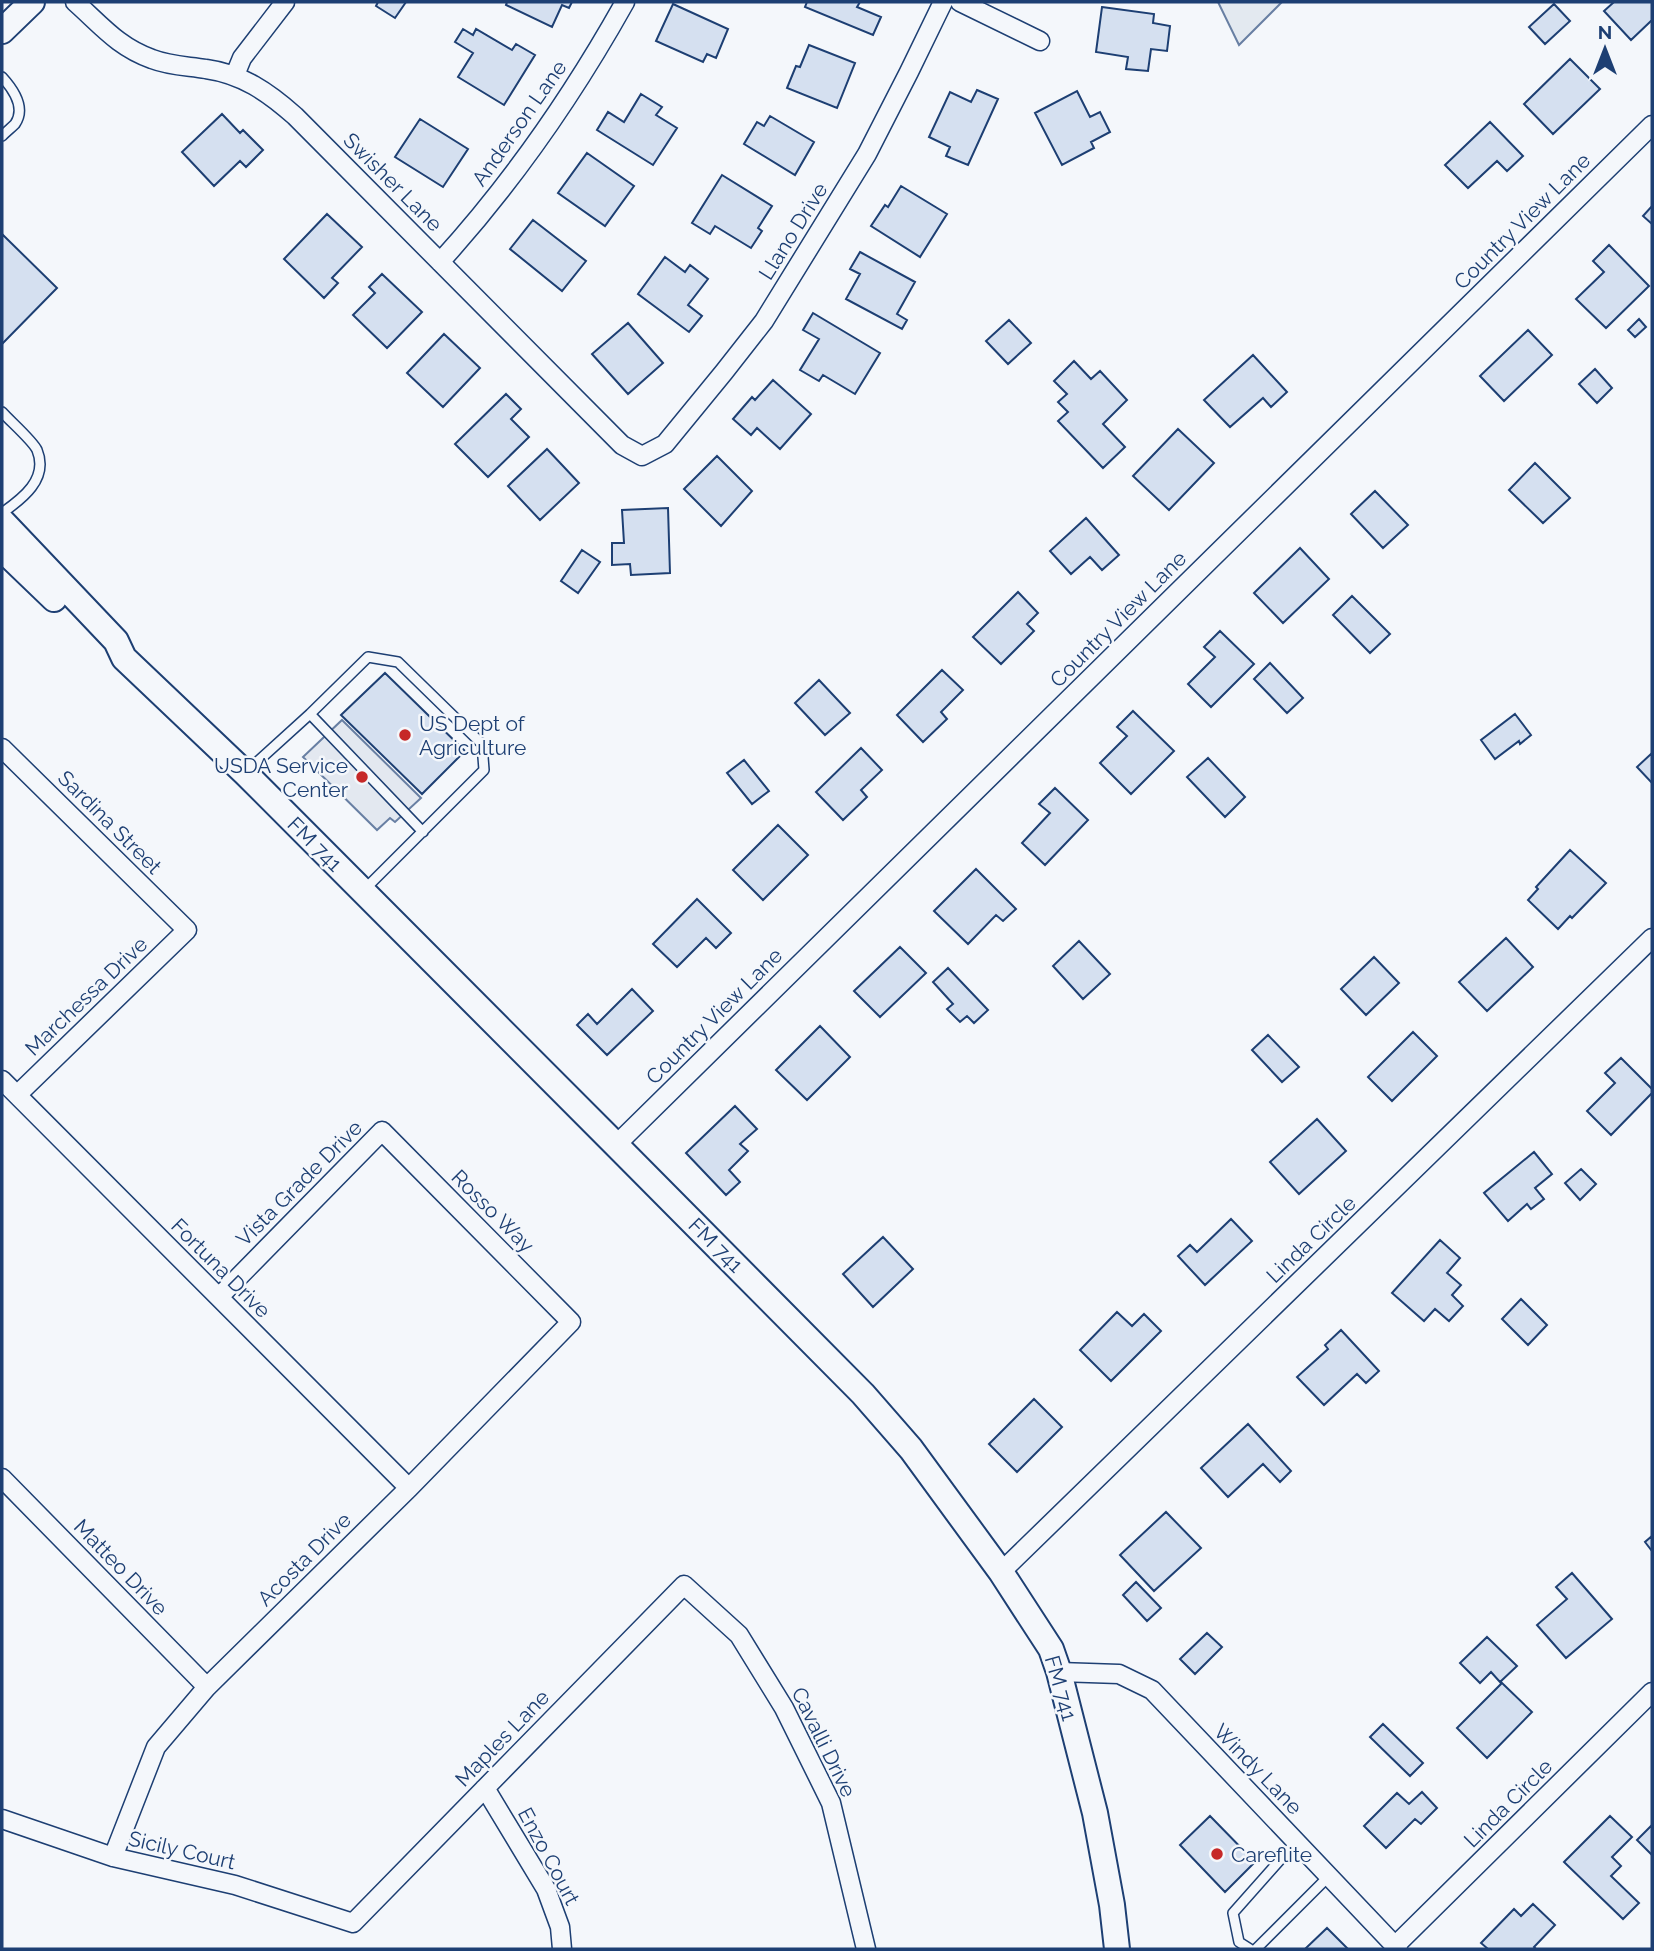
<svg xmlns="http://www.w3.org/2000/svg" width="1654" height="1951" viewBox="0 0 1654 1951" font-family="Raleway,sans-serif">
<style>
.green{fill:#e3e9f0;stroke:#687fa3;stroke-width:2}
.parking{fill:#e3e8f0;stroke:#687fa3;stroke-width:2}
.building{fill:#d5e0f0;stroke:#1d3f73;stroke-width:2}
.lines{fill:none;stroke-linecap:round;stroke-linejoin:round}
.lane-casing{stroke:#1d3f73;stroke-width:12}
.street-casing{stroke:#1d3f73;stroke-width:21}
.secondary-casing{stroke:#1d3f73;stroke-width:28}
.lane{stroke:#f4f7fb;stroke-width:9}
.street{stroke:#f4f7fb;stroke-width:18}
.secondary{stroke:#f4f7fb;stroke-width:24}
.poi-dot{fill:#c62828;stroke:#f4f7fb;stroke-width:2.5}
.labels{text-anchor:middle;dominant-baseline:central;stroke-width:5;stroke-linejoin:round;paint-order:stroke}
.street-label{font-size:21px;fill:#1d3f73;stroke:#f4f7fb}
.poi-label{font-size:21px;fill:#1d3f73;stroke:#f4f7fb;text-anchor:start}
</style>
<rect width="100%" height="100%" fill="#f4f7fb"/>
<path class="green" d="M 1218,2 L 1282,2 L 1239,45 Z"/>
<path class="parking" d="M 342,720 L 421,798 L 395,822 L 390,818 L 377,830 L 303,757 Z"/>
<path class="building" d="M 378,2 L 406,2 L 395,18 L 376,6 Z
M 507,2 L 572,2 L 569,8 L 562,5 L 552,27 L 506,5 Z
M 807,2 L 860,2 L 857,7 L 881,17 L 873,35 L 805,7 Z
M 1614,2 L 1652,2 L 1652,20 L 1631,40 L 1604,11 Z
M 673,4 L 728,29 L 716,58 L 707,54 L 703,62 L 656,41 Z
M 1554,4 L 1570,21 L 1545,44 L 1529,27 Z
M 1102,7 L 1154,14 L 1153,23 L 1170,26 L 1167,51 L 1151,49 L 1148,71 L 1126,69 L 1128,57 L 1096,52 Z
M 463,29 L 473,35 L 476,29 L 512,50 L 516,44 L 535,55 L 504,105 L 458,77 L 473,53 L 455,42 Z
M 809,45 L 855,63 L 837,108 L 787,88 L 796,66 L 800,67 Z
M 1570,59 L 1600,89 L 1553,134 L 1524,104 Z
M 977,90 L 998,99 L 968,165 L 946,156 L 950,147 L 929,137 L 950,92 L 971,102 Z
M 1077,91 L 1090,117 L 1100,112 L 1110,132 L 1091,142 L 1094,148 L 1062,165 L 1035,113 Z
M 641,94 L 662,107 L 656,115 L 677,128 L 653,165 L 597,130 L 608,112 L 624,122 Z
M 222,114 L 240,133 L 243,130 L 263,150 L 246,167 L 240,161 L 214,186 L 182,152 Z
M 770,116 L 814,142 L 795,175 L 744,144 L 757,122 L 764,126 Z
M 420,119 L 468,149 L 443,187 L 395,157 Z
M 1490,122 L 1523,156 L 1507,171 L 1497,161 L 1468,188 L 1445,165 Z
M 587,153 L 634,186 L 605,226 L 558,193 Z
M 722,175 L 772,206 L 758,228 L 762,231 L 751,248 L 715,226 L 710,234 L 692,223 Z
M 901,186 L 947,214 L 920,257 L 871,226 L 885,205 L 888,207 Z
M 1652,206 L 1652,224 L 1643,216 Z
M 327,214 L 362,247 L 332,278 L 338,283 L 324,298 L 284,259 Z
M 533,220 L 586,261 L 562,291 L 510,249 Z
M 2,234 L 57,288 L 2,344 Z
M 1609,245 L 1649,286 L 1606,328 L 1576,299 L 1604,272 L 1593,261 Z
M 860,252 L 915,282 L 897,314 L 907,320 L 902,329 L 846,299 L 860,274 L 850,269 Z
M 665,257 L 685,272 L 690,265 L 708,279 L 688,305 L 702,316 L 689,332 L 638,294 Z
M 382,274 L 422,312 L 387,348 L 353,315 L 375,293 L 369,287 Z
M 813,313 L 880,353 L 855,394 L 823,375 L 819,381 L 800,370 L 819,339 L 803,330 Z
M 1639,319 L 1646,327 L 1635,337 L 1628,330 Z
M 1009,320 L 1031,343 L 1008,364 L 986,341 Z
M 628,323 L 663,363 L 628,394 L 592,354 Z
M 1528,330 L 1552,355 L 1504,401 L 1480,376 Z
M 444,334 L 480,368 L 443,407 L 407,373 Z
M 1253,355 L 1287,392 L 1271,407 L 1263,398 L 1230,427 L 1204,400 Z
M 1074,361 L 1091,379 L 1100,371 L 1127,400 L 1103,424 L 1125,447 L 1103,468 L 1058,421 L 1068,412 L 1058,402 L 1067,394 L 1054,381 Z
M 1595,369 L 1612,388 L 1597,403 L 1579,384 Z
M 773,380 L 811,414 L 780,449 L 757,428 L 751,435 L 733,419 L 752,397 L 755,400 Z
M 506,394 L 521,409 L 511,419 L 529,437 L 488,477 L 455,444 Z
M 1178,429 L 1214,463 L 1169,510 L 1133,476 Z
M 547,449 L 579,483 L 540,520 L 508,486 Z
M 717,456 L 752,491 L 721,526 L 684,489 Z
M 1535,463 L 1570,498 L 1543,523 L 1509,490 Z
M 1375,491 L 1408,525 L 1383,548 L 1351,514 Z
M 668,508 L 670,573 L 631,575 L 630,564 L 612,565 L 612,543 L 624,543 L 622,510 Z
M 1086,518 L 1119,555 L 1102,570 L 1090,557 L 1071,574 L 1050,551 Z
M 1300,548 L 1329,579 L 1283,623 L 1254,593 Z
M 582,550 L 600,562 L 578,593 L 561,581 Z
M 1018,592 L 1038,613 L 1027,624 L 1034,631 L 1001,664 L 973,637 Z
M 1352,596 L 1390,634 L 1370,653 L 1333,615 Z
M 1220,631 L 1254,664 L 1211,707 L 1188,684 L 1215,657 L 1204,647 Z
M 1270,663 L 1303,698 L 1287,713 L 1254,679 Z
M 942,670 L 963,690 L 941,712 L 947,719 L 923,742 L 897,715 Z
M 385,673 L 465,751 L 422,794 L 341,715 Z
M 819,680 L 850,713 L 825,735 L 795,703 Z
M 1133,711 L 1174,751 L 1131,794 L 1100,763 L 1127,736 L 1117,727 Z
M 1515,714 L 1531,735 L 1520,744 L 1519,741 L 1495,759 L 1481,740 Z
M 861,748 L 882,770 L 861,790 L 867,797 L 843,820 L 816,792 Z
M 1652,753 L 1652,783 L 1637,767 Z
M 1208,758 L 1245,797 L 1225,817 L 1187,777 Z
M 744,760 L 769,791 L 752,804 L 727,773 Z
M 1055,788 L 1088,820 L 1045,865 L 1022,843 L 1050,813 L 1039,804 Z
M 778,825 L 808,855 L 763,900 L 733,870 Z
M 1570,850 L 1606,883 L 1572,918 L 1570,916 L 1558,929 L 1528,900 L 1538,889 L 1536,887 Z
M 976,869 L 1016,909 L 1003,921 L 996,915 L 968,944 L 934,911 Z
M 697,899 L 731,933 L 716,948 L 706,938 L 677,967 L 653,944 Z
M 1506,938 L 1533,967 L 1487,1011 L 1459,982 Z
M 1079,941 L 1110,974 L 1083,999 L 1053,966 Z
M 900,947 L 926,973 L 880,1017 L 854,991 Z
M 1374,957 L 1399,983 L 1366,1015 L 1341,989 Z
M 948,968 L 988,1010 L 974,1023 L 967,1016 L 960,1022 L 947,1009 L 953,1004 L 933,982 Z
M 632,989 L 653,1011 L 607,1055 L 577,1025 L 588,1014 L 597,1024 Z
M 820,1026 L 850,1057 L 807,1100 L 776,1070 Z
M 1413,1032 L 1437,1056 L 1392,1101 L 1368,1077 Z
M 1268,1035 L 1299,1067 L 1282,1082 L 1252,1050 Z
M 1621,1058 L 1652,1089 L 1652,1093 L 1611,1135 L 1587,1111 L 1615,1083 L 1605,1073 Z
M 735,1106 L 757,1129 L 740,1144 L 748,1151 L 729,1170 L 740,1182 L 726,1195 L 686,1153 Z
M 1317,1119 L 1346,1151 L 1299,1194 L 1270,1162 Z
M 1534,1152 L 1552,1174 L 1535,1188 L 1544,1199 L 1531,1209 L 1527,1204 L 1508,1221 L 1484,1193 Z
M 1581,1169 L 1596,1184 L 1580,1200 L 1565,1183 Z
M 1231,1219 L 1252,1241 L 1205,1285 L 1178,1256 L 1190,1245 L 1197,1252 Z
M 883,1237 L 913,1269 L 873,1307 L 843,1274 Z
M 1440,1240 L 1460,1258 L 1447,1273 L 1461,1285 L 1452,1295 L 1463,1306 L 1449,1321 L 1435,1309 L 1424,1321 L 1392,1293 Z
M 1521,1299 L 1547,1325 L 1528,1345 L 1502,1319 Z
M 1117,1312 L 1132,1326 L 1144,1314 L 1161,1331 L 1111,1381 L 1080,1350 Z
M 1341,1330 L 1379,1371 L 1366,1383 L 1357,1374 L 1324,1405 L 1297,1377 L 1328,1349 L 1325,1345 Z
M 1034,1399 L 1062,1427 L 1017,1472 L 989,1444 Z
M 1248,1424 L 1291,1471 L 1280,1482 L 1263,1464 L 1228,1497 L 1201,1468 Z
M 1166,1512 L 1201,1548 L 1154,1591 L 1120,1555 Z
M 1652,1536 L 1652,1551 L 1645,1542 Z
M 1572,1573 L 1612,1619 L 1566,1658 L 1537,1625 L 1567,1599 L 1556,1587 Z
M 1136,1582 L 1161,1608 L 1147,1621 L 1123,1595 Z
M 1207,1633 L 1222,1647 L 1195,1674 L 1180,1659 Z
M 1487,1637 L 1517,1666 L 1500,1682 L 1491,1672 L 1480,1683 L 1460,1663 Z
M 1502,1683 L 1532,1712 L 1487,1758 L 1457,1728 Z
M 1383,1724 L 1423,1763 L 1410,1776 L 1370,1737 Z
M 1422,1792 L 1437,1808 L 1421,1824 L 1415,1819 L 1386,1848 L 1364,1826 L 1397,1793 L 1409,1804 Z
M 1210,1816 L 1255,1862 L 1225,1892 L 1180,1845 Z
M 1610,1816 L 1632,1837 L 1612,1857 L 1621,1866 L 1611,1876 L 1639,1903 L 1623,1919 L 1564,1862 Z
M 1652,1825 L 1652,1855 L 1637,1840 Z
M 1533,1904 L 1555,1925 L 1534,1947 L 1536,1949 L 1488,1949 L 1481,1943 L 1514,1909 L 1521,1916 Z
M 1327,1928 L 1348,1949 L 1305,1949 Z"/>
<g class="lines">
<g class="lane-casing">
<path id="lane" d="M 2,77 C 13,89 26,108 15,124 C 11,128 6,132 2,136
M 2,412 C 9,420 33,441 37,450 C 49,479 22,499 2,513
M 310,714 L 423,832
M 246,772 L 310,714 L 368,657 L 398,662 L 482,744 L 484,770 L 364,890
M 1250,1949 L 1239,1942 L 1233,1913 L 1296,1842
M 1256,1949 L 1329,1876"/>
</g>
<g class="street-casing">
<path id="street" d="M 75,2 C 101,25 118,47 152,59 C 170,66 188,66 206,69 C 242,74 268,92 295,116 L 622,445 L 642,456 L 665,444 L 724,372 L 764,321 L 867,154 L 909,72 L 943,2
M 960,2 L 1040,41
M 235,75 L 242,58 L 285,2
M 440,262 C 512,183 573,95 625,2
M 2,748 L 187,930 L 17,1095
M 2,1080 L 409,1488
M 616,1145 L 1652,125
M 2,1478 L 207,1687
M 1001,1572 L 1652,938
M 1059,1672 L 1119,1674 L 1152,1690 L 1398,1949
M 485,1788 L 546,1889 L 560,1927 L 562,1949
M 2,1819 L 113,1857 L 235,1885 L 353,1923 L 684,1585 L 739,1635 L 784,1708 L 831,1803 L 866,1949
M 113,1857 L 156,1747 L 207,1687 L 409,1488 L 571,1322 L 382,1131 L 219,1297
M 1395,1946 L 1652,1692"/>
</g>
<g class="secondary-casing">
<path id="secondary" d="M 2,31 L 32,2
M 2,521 L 116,641 L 124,658 L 245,773 L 616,1145 L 863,1394 L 911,1449 L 1001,1572 L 1051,1649 L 1059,1672 L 1095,1813 L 1112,1905 L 1117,1949
M 2,549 L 54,599"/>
</g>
<use href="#lane" class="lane"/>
<use href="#street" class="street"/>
<use href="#secondary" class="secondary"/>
</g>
<g class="poi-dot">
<circle cx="405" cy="735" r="7"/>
<circle cx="362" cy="777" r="7"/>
<circle cx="1217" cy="1854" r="7"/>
</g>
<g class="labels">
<g class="street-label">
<text transform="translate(519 123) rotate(-55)">Anderson Lane</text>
<text transform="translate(393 182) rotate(45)">Swisher Lane</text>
<text transform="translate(1522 221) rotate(-45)">Country View Lane</text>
<text transform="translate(793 231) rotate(-58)">Llano Drive</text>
<text transform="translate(1118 619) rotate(-45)">Country View Lane</text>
<text transform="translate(110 822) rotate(45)">Sardina Street</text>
<text transform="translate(315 844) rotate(45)">FM 741</text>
<text transform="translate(86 996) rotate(-44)">Marchessa Drive</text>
<text transform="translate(714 1016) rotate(-45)">Country View Lane</text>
<text transform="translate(299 1183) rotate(-45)">Vista Grade Drive</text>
<text transform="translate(493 1211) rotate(45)">Rosso Way</text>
<text transform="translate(1311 1239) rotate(-44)">Linda Circle</text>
<text transform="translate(716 1245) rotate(45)">FM 741</text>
<text transform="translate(221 1268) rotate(45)">Fortuna Drive</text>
<text transform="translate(304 1559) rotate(-45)">Acosta Drive</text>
<text transform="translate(121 1567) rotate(46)">Matteo Drive</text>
<text transform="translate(1061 1688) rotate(74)">FM 741</text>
<text transform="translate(502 1738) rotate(-46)">Maples Lane</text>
<text transform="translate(824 1742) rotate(64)">Cavalli Drive</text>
<text transform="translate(1258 1769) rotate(46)">Windy Lane</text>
<text transform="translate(1508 1803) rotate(-45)">Linda Circle</text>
<text transform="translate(182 1850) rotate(13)">Sicily Court</text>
<text transform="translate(549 1856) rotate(62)">Enzo Court</text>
</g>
<g class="poi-label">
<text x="419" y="723">US Dept of<tspan x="419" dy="24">Agriculture</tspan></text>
<text x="348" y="765" text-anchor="end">USDA Service<tspan x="348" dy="24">Center</tspan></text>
<text x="1231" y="1854">Careflite</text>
</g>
</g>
<rect width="1654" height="1951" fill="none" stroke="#1d3f73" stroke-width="7"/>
<g transform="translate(1605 49)" stroke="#f4f7fb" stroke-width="5" paint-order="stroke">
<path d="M0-5L12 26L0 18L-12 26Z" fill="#1d3f73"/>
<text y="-10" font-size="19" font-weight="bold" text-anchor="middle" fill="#1d3f73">N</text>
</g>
</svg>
